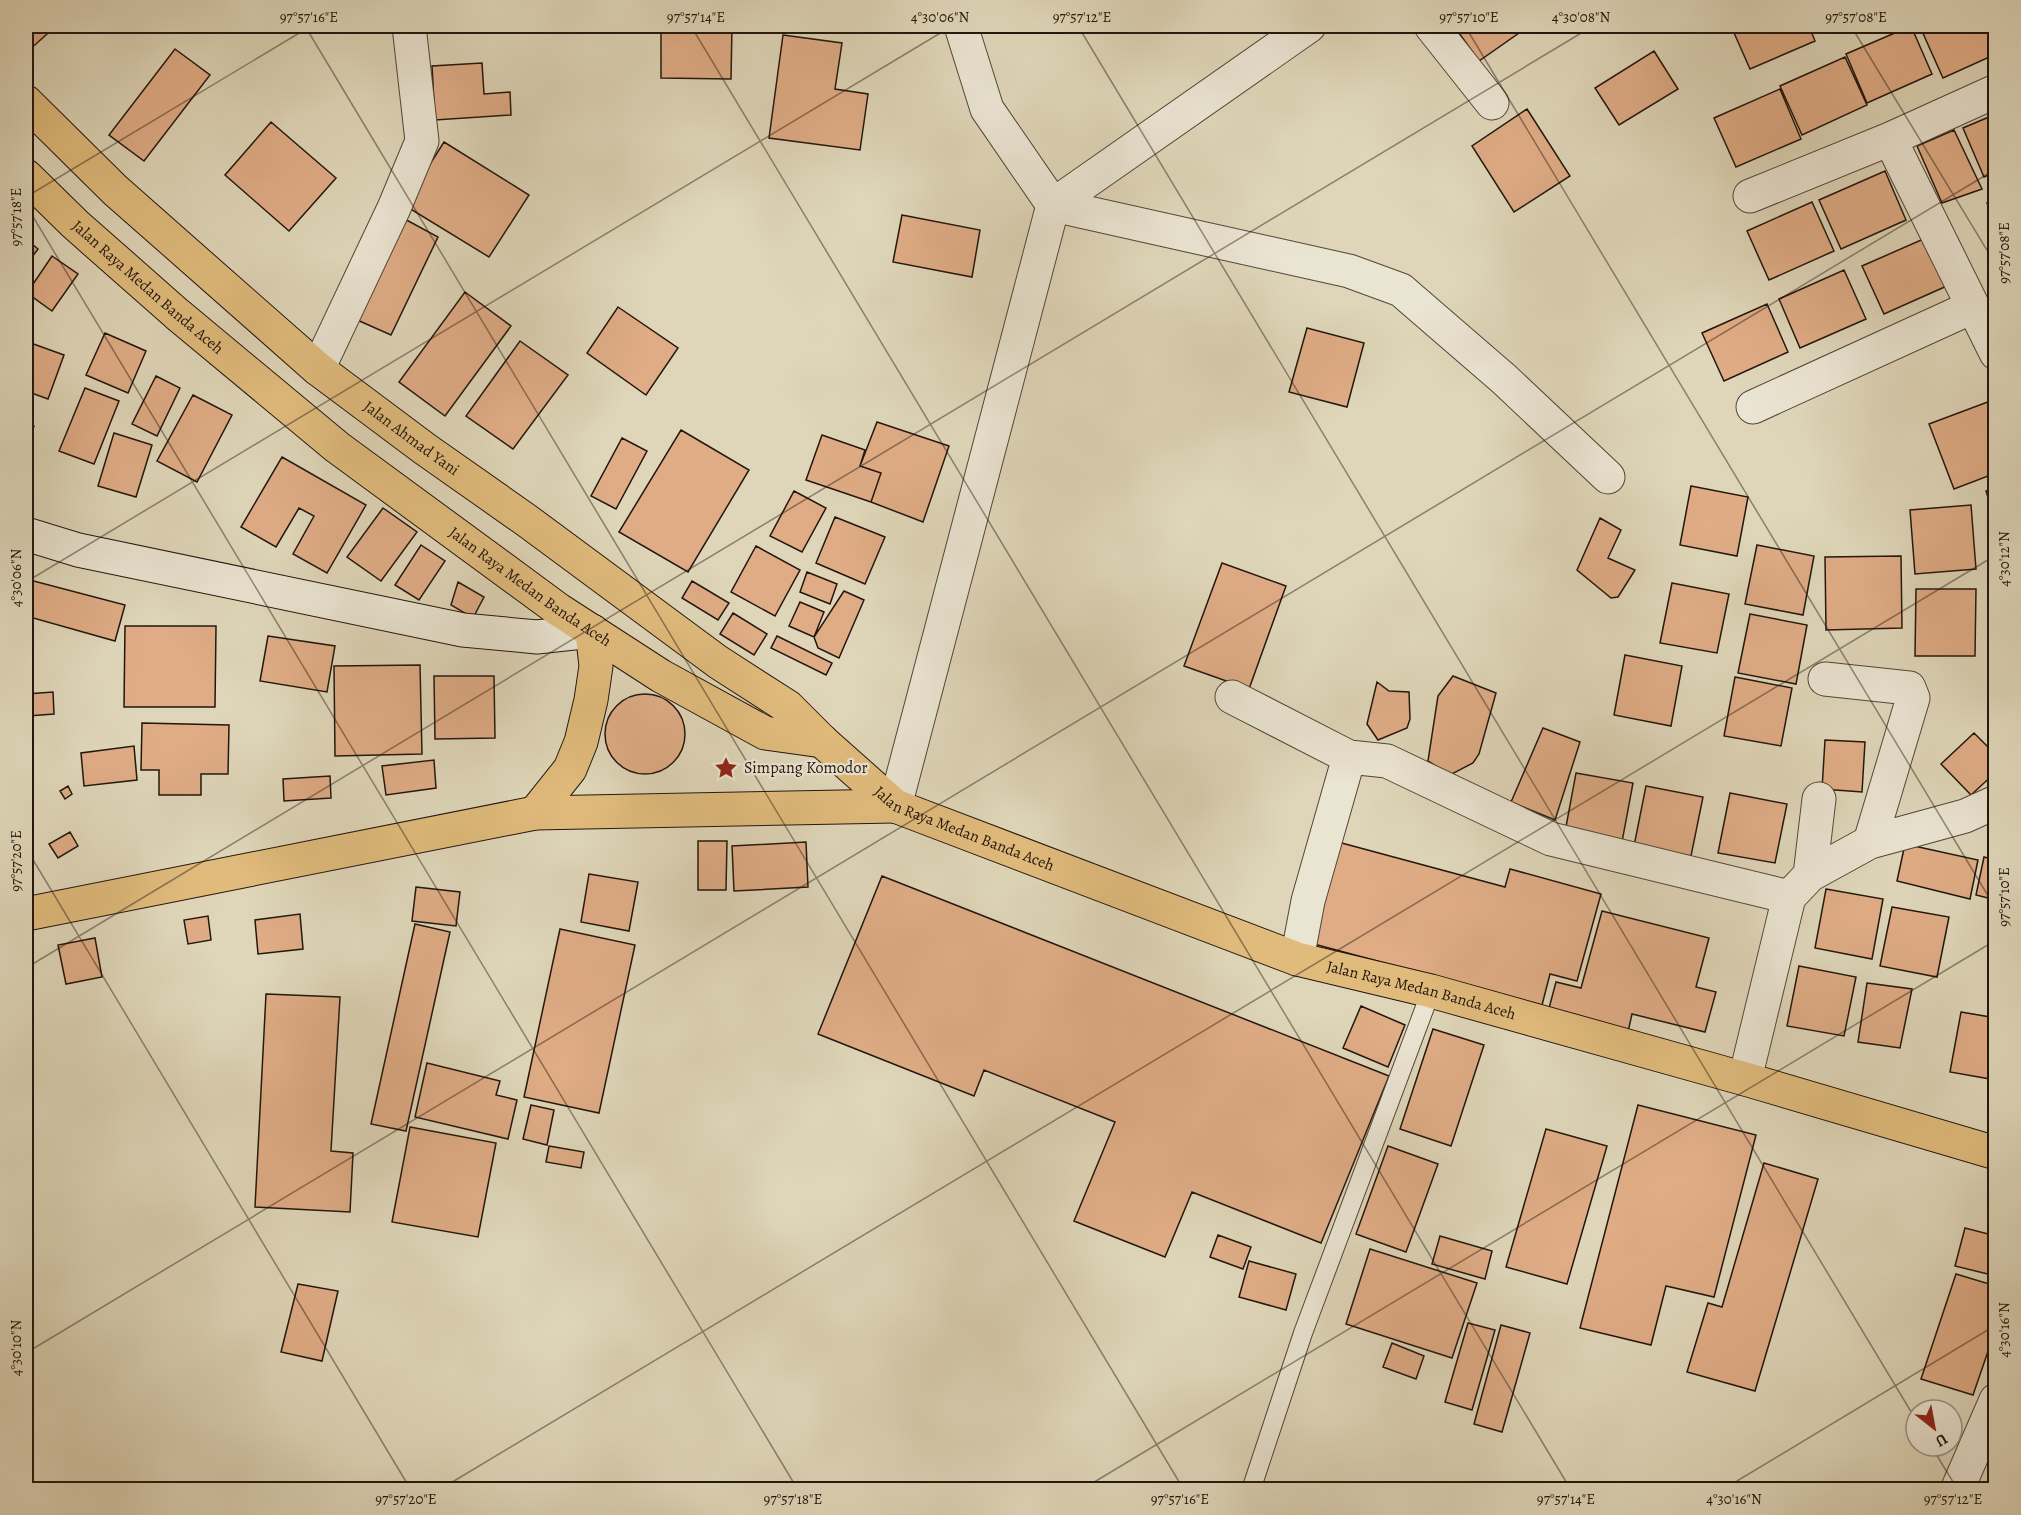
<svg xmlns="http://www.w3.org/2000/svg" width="2021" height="1515" viewBox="0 0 2021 1515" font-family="Alegreya,serif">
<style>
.building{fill:#dfac86;stroke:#22160d;stroke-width:1.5}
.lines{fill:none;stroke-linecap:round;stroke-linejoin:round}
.lane-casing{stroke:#514638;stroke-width:20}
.street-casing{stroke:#514638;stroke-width:35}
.secondary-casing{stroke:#22160d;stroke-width:35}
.primary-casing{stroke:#22160d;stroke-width:35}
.highway-casing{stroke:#22160d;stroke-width:35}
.lane{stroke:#eae4d2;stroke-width:18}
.street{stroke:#eae4d2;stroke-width:33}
.secondary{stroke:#eae4d2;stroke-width:33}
.primary{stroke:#e0bb7c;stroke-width:33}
.highway{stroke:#e0bb7c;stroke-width:33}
.ticks{fill:none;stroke:#22160d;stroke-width:1.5;stroke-opacity:0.45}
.labels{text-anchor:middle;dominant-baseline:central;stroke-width:4.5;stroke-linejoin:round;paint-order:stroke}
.street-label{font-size:16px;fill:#22160d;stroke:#eae4d2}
.poi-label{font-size:16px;fill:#22160d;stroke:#eae4d2;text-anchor:start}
.neatline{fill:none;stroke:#22160d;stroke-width:2}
.ticks-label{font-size:15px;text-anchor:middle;fill:#22160d}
</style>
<rect width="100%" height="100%" fill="#dfd6b9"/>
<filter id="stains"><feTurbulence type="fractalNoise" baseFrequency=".00333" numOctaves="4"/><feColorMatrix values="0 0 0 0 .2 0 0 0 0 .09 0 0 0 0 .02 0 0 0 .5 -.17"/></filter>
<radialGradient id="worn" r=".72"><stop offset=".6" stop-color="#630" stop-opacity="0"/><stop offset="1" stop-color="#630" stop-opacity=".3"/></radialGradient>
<path class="building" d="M 26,26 L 56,26 L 27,52 Z
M 661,26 L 732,26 L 731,79 L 661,78 Z
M 1454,26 L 1529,26 L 1479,61 Z
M 1731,26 L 1809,26 L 1815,41 L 1750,69 Z
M 1911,26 L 1932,74 L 1867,103 L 1846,54 Z
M 1929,26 L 1996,26 L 1996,54 L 1943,78 L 1921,29 Z
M 783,35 L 842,43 L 835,89 L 868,94 L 860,150 L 769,138 Z
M 175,49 L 210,75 L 144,161 L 109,135 Z
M 1654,51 L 1678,89 L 1619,125 L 1595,88 Z
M 1845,57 L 1867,105 L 1802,135 L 1780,86 Z
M 482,63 L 484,94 L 510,92 L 511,115 L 435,120 L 432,66 Z
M 1780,89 L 1801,139 L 1736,167 L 1714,118 Z
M 1527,109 L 1570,176 L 1514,212 L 1472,146 Z
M 1996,114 L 1996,172 L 1984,177 L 1963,128 Z
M 271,122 L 336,178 L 289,231 L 225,175 Z
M 1954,130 L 1982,189 L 1942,203 L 1917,146 Z
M 444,142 L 529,195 L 489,257 L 404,205 Z
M 1885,171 L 1906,220 L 1841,249 L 1819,200 Z
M 1996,199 L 1996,222 L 1987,203 Z
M 1812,202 L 1834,251 L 1769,280 L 1747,231 Z
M 902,215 L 980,230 L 972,277 L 893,262 Z
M 401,217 L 438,237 L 391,335 L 355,319 Z
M 1928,237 L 1949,285 L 1884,314 L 1862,266 Z
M 26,239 L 38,249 L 26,265 Z
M 52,256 L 78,274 L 52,311 L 27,293 Z
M 1844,270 L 1866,319 L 1800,348 L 1779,299 Z
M 465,292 L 511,326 L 445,416 L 399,382 Z
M 1767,304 L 1788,352 L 1724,381 L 1702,333 Z
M 618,307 L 678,348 L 646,395 L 587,353 Z
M 1307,328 L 1364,343 L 1347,407 L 1289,392 Z
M 105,333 L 146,351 L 128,393 L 86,375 Z
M 520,341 L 568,375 L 513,449 L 466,416 Z
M 28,342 L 64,355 L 48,399 L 26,391 L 26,350 Z
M 156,376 L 180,388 L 157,436 L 132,424 Z
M 85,388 L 119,401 L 94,464 L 59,451 Z
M 193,395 L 232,415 L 197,482 L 157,461 Z
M 1993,400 L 1996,407 L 1996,473 L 1954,489 L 1929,424 Z
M 26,422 L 34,426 L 26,445 Z
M 877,422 L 949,446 L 923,522 L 871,502 L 881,473 L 860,466 Z
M 681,430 L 749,470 L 688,572 L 619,532 Z
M 114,433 L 152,445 L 136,497 L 98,486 Z
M 822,435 L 865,450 L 860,466 L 881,473 L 871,502 L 806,480 Z
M 622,438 L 647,451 L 616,509 L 591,496 Z
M 282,457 L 366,505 L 327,573 L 293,554 L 314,516 L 299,508 L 276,547 L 241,527 Z
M 1691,486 L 1748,497 L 1737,556 L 1680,545 Z
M 1996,488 L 1996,524 L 1986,491 Z
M 794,491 L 826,508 L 802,552 L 770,536 Z
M 1971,505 L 1976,569 L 1915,574 L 1910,510 Z
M 383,508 L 417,532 L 381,581 L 347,557 Z
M 835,517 L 885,537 L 865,584 L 816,563 Z
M 1600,518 L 1621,530 L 1608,558 L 1635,570 L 1618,597 L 1611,598 L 1577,570 Z
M 421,545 L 445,561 L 419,600 L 395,585 Z
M 1757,545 L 1814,556 L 1803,615 L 1745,604 Z
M 756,546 L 800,570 L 775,616 L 731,592 Z
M 1901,556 L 1902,628 L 1826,630 L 1825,557 Z
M 1222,563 L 1286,586 L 1249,689 L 1184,666 Z
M 807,572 L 837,584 L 830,604 L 800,592 Z
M 26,579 L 125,605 L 115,641 L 26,616 Z
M 692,581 L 729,603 L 718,620 L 682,598 Z
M 458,582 L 484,597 L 473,618 L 451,605 Z
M 1672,583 L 1729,594 L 1717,653 L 1660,643 Z
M 1916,589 L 1976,589 L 1975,656 L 1915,656 Z
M 844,591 L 864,600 L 839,658 L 818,648 L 814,637 Z
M 800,602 L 824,612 L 814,637 L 789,626 Z
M 733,613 L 767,634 L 754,655 L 720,634 Z
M 1750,614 L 1807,625 L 1796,684 L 1738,673 Z
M 125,626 L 216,626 L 215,707 L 124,707 Z
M 268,636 L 335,646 L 327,692 L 260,681 Z
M 777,636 L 832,663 L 826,675 L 771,648 Z
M 1625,655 L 1682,666 L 1671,726 L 1614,715 Z
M 420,665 L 422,754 L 335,756 L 334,666 Z
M 434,676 L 494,676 L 495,738 L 435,739 Z
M 1453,676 L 1496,693 L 1479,754 L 1473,763 L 1450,775 L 1428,761 L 1438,696 Z
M 1735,677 L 1792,688 L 1781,746 L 1724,736 Z
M 1377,682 L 1389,691 L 1409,692 L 1410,719 L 1407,728 L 1378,740 L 1367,724 Z
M 53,692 L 54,714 L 28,716 L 26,694 Z
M605 734a40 40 0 1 1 80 0a40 40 0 1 1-80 0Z
M 142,723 L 229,725 L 228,774 L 201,774 L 201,795 L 159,795 L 159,770 L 141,770 Z
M 1543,728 L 1580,742 L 1555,820 L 1511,802 Z
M 1974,733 L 1996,755 L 1996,772 L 1971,795 L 1941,764 Z
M 1825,740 L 1865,742 L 1862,792 L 1822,789 Z
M 134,746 L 137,780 L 84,786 L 81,753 Z
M 434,760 L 436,788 L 386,795 L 382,766 Z
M 1576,773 L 1633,783 L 1622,842 L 1565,832 Z
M 330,776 L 331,798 L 284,801 L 283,779 Z
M 68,786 L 72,794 L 65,799 L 60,791 Z
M 1646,786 L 1703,797 L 1691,856 L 1634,846 Z
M 1730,793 L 1787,804 L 1775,863 L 1718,853 Z
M 70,832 L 78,846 L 58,858 L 49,844 Z
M 698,841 L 727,841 L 726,890 L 698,890 Z
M 806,842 L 808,887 L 734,891 L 732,846 Z
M 1338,842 L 1505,887 L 1510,869 L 1601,894 L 1577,981 L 1550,974 L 1542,1005 L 1310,943 Z
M 1905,844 L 1978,860 L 1970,899 L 1897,881 Z
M 1984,857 L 1996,860 L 1996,900 L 1976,895 Z
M 589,874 L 638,882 L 629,931 L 581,922 Z
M 882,876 L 1389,1076 L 1321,1243 L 1192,1192 L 1165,1257 L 1074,1221 L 1115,1122 L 984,1070 L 974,1096 L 818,1034 Z
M 416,887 L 460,892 L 456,926 L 412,921 Z
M 1826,889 L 1883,899 L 1872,959 L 1815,948 Z
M 1892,907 L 1949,917 L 1937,977 L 1880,966 Z
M 1602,911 L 1709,938 L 1696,987 L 1716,992 L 1705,1032 L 1632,1014 L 1628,1032 L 1548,1012 L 1556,982 L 1581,988 Z
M 300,914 L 303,949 L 258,954 L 255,920 Z
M 208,916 L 211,940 L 188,944 L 184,920 Z
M 415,924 L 450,932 L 406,1131 L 371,1124 Z
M 560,929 L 635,945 L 599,1113 L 524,1097 Z
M 95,938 L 102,977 L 66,984 L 58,945 Z
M 1799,966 L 1856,977 L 1844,1036 L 1787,1026 Z
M 1867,983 L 1912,989 L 1900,1048 L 1858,1042 Z
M 266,994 L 340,997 L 331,1151 L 353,1153 L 350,1212 L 255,1207 Z
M 1361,1006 L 1405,1025 L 1388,1067 L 1343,1048 Z
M 1961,1012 L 1996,1018 L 1996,1080 L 1950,1072 Z
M 1433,1029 L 1484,1045 L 1451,1146 L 1400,1129 Z
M 427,1063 L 500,1081 L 496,1095 L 517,1100 L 508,1139 L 415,1117 Z
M 531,1105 L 554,1110 L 547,1145 L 523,1139 Z
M 1638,1105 L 1756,1135 L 1714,1297 L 1666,1286 L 1651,1345 L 1580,1328 Z
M 410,1127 L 496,1143 L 478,1237 L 392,1222 Z
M 1546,1129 L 1607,1146 L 1567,1284 L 1506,1267 Z
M 549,1146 L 584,1152 L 581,1168 L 546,1162 Z
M 1388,1146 L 1438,1164 L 1406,1252 L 1356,1234 Z
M 1764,1163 L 1818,1179 L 1755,1391 L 1687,1372 L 1708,1303 L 1722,1307 Z
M 1965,1228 L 1996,1236 L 1996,1276 L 1955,1266 Z
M 1218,1235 L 1251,1247 L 1243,1269 L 1210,1257 Z
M 1440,1236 L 1492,1251 L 1485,1279 L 1432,1264 Z
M 1370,1249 L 1477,1283 L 1452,1358 L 1346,1324 Z
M 1249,1261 L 1296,1274 L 1286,1310 L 1239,1297 Z
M 1956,1274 L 1996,1286 L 1996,1328 L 1973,1395 L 1921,1379 Z
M 298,1284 L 338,1291 L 322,1361 L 281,1352 Z
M 1468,1323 L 1495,1330 L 1472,1410 L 1445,1402 Z
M 1501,1325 L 1530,1333 L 1502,1432 L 1474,1424 Z
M 1392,1343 L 1424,1356 L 1416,1379 L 1383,1367 Z
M 1820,1483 L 1841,1490 L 1818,1490 Z"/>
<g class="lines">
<g class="lane-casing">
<path id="lane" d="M 1251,1490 L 1303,1333 L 1431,991"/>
</g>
<g class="street-casing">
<path id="street" d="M 961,26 L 987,109 L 1053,205 L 1349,271 L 1401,290 L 1504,379 L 1608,477
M 1431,26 L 1492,103
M 1890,139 L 1996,353
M 1750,196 L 1890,139 L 1996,91
M 318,369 L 394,208 L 422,141 L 409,26
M 1753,407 L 1972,307
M 1825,679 L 1909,688 L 1913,698 L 1870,842
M 1232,697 L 1349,757 L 1387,761 L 1551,839 L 1789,897
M 895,806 L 1053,205 L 1309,26
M 1810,875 L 1819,799
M 1297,959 L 1308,901 L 1349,757
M 1745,1079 L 1789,897 L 1810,875 L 1870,842 L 1965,816 L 1996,802
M 1957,1490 L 1996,1400"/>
</g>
<g class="secondary-casing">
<path id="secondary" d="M 26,534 L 78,550 L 463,630 L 537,637 L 592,631"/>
</g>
<g class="primary-casing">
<g id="primary">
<path id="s1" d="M 26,102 L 115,190 L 318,369 L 425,449 L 526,520 L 718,662 L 788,707 L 822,741"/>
<path id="s2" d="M 26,176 L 75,224 L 177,314 L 337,447 L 559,610 L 661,676 L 765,733 L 822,741"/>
</g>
</g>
<g class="highway-casing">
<g id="highway">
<path id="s3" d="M 822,741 L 895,806 L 1297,959 L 1431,991 L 1745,1079 L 1996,1153"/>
<path d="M 535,813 L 570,769 L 581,742 L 591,700 L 596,666 L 592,631"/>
<path d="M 26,914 L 535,813 L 895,806"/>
</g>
</g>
<use href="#lane" class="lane"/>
<use href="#street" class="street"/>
<use href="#secondary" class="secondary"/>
<use href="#primary" class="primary"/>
<use href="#highway" class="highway"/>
</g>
<path class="ticks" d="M 305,26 L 1184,1490M 691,26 L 1571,1490M 1078,26 L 1916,1420M 1465,26 L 1996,909M 1851,26 L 1996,265M 26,197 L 311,26M 26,205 L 798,1490M 26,582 L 952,26M 26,848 L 411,1490M 26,968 L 1593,26M 26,1353 L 1996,169M 1931,1446 L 1958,1490M 439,1490 L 1996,555M 1081,1490 L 1996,940M 1722,1490 L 1996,1325"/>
<defs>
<g id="sight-bare" transform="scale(1.8)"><path d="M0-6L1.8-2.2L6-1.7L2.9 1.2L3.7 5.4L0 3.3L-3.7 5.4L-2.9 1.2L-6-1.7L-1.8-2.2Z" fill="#8f2418" stroke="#eae4d2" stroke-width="2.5" paint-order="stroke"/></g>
</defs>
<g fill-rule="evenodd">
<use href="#sight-bare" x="726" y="768"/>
</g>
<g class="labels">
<g class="street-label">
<text stroke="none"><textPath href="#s2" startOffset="165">Jalan Raya Medan Banda Aceh</textPath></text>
<text stroke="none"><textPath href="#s1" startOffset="512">Jalan Ahmad Yani</textPath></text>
<text stroke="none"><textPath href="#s2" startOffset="651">Jalan Raya Medan Banda Aceh</textPath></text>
<text stroke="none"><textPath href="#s3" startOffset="170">Jalan Raya Medan Banda Aceh</textPath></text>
<text stroke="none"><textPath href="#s3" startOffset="656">Jalan Raya Medan Banda Aceh</textPath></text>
</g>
<g class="poi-label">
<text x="744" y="768">Simpang Komodor</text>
</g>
</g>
<rect width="2021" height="1515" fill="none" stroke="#dfd6b9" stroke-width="66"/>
<g transform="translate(1934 1428) rotate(149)"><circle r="28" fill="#eae4d2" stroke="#9a9283" stroke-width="1.5"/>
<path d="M0-4.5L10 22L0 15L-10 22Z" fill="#8f2418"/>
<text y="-9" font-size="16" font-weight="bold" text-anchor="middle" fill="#22160d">U</text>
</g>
<rect x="33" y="33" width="1955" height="1449" class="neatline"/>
<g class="ticks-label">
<text x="309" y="22">97°57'16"E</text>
<text x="696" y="22">97°57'14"E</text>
<text x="940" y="22">4°30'06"N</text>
<text x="1082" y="22">97°57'12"E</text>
<text x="1469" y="22">97°57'10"E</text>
<text x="1581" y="22">4°30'08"N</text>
<text x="1856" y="22">97°57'08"E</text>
<text transform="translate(16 217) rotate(-90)" y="5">97°57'18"E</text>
<text transform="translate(2004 253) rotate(-90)" y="5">97°57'08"E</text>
<text transform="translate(2004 559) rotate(-90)" y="5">4°30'12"N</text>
<text transform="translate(16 578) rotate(-90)" y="5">4°30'06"N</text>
<text transform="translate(16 861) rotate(-90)" y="5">97°57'20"E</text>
<text transform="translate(2004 897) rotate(-90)" y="5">97°57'10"E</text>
<text transform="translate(2004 1330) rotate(-90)" y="5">4°30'16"N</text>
<text transform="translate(16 1348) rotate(-90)" y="5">4°30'10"N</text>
<text x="406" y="1504">97°57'20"E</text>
<text x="793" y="1504">97°57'18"E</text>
<text x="1180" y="1504">97°57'16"E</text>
<text x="1566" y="1504">97°57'14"E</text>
<text x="1734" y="1504">4°30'16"N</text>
<text x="1953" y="1504">97°57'12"E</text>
</g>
<rect width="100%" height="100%" filter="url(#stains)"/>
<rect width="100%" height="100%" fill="url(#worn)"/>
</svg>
